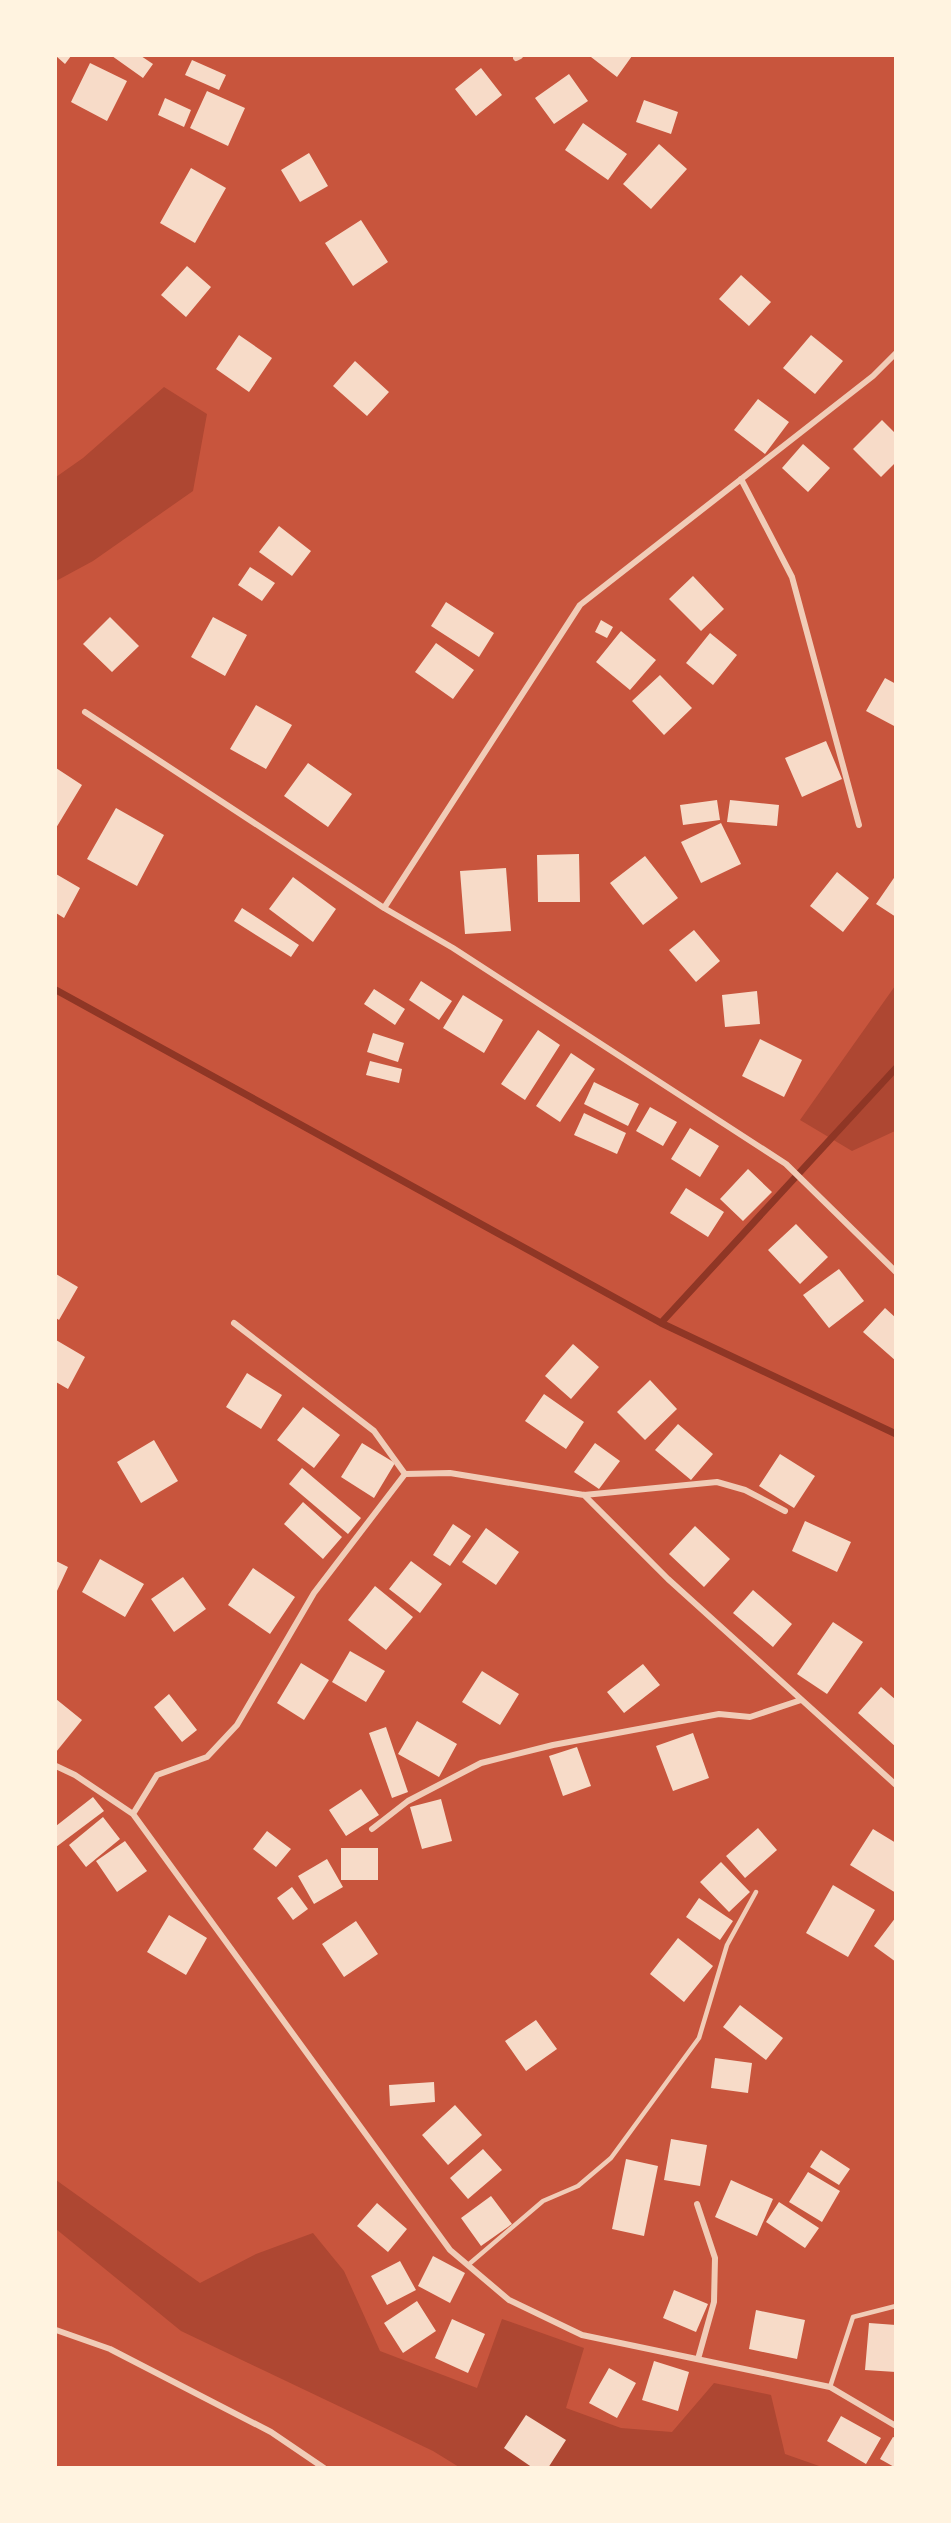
<svg xmlns="http://www.w3.org/2000/svg" width="951" height="2523" viewBox="0 0 951 2523" font-family="'IBM Plex Sans',sans-serif">
<style>
.green{fill:#ae4732}
.lines{fill:none;stroke-linecap:round;stroke-linejoin:round}
.stream{stroke:#8f3625;stroke-width:7}
.building{fill:#f7dbc8}
.service{stroke:#f1ccb7;stroke-width:4.5}
.minor{stroke:#f1ccb7;stroke-width:6}
</style>
<rect width="100%" height="100%" fill="#c8553d"/>
<path class="green" d="M 164,387 L 207,414 L 193,491 L 93,561 L 56,581 L 56,477 L 83,458 Z
M 895,986 L 895,1131 L 852,1151 L 800,1120 Z
M 56,2180 L 200,2283 L 256,2254 L 313,2233 L 344,2271 L 380,2351 L 477,2388 L 502,2319 L 584,2348 L 566,2408 L 621,2428 L 672,2432 L 714,2383 L 771,2395 L 785,2454 L 822,2467 L 459,2467 L 433,2451 L 181,2331 L 56,2229 Z"/>
<g class="lines">
<path class="stream" d="M 56,990 L 661,1323 L 896,1434
M 661,1323 L 896,1068"/>
</g>
<path class="building" d="M 56,56 L 71,56 L 65,64 Z
M 112,56 L 141,56 L 153,64 L 143,78 Z
M 592,56 L 632,56 L 617,77 L 591,57 Z
M 192,60 L 226,75 L 219,90 L 185,75 Z
M 90,63 L 127,81 L 107,121 L 71,102 Z
M 481,68 L 502,95 L 476,116 L 455,89 Z
M 569,74 L 588,101 L 554,124 L 535,98 Z
M 207,91 L 245,108 L 228,146 L 190,128 Z
M 165,98 L 191,110 L 184,127 L 158,115 Z
M 644,100 L 678,112 L 671,134 L 636,122 Z
M 583,123 L 627,154 L 608,180 L 565,150 Z
M 659,144 L 687,169 L 651,209 L 623,184 Z
M 309,153 L 328,186 L 300,202 L 281,170 Z
M 191,168 L 226,188 L 195,243 L 160,223 Z
M 361,220 L 388,262 L 353,286 L 325,243 Z
M 187,266 L 211,287 L 186,317 L 161,295 Z
M 741,275 L 771,302 L 749,326 L 719,299 Z
M 239,335 L 272,358 L 249,392 L 216,369 Z
M 811,335 L 843,361 L 815,394 L 783,368 Z
M 355,361 L 389,392 L 367,416 L 333,386 Z
M 758,399 L 789,422 L 765,454 L 734,430 Z
M 882,420 L 896,434 L 896,462 L 881,477 L 853,449 Z
M 803,444 L 830,468 L 808,492 L 782,468 Z
M 279,526 L 311,551 L 292,576 L 259,552 Z
M 250,567 L 275,583 L 262,601 L 238,585 Z
M 693,576 L 724,609 L 701,631 L 669,599 Z
M 446,602 L 494,633 L 479,657 L 431,626 Z
M 110,617 L 139,646 L 112,672 L 83,644 Z
M 213,617 L 247,635 L 225,676 L 191,657 Z
M 601,620 L 613,627 L 607,638 L 595,632 Z
M 621,631 L 656,660 L 630,690 L 596,662 Z
M 710,633 L 737,655 L 713,685 L 686,663 Z
M 436,643 L 474,670 L 453,699 L 415,672 Z
M 660,675 L 692,708 L 664,735 L 632,701 Z
M 885,678 L 896,684 L 896,727 L 866,711 Z
M 256,705 L 292,725 L 266,769 L 230,749 Z
M 826,741 L 842,779 L 802,797 L 785,758 Z
M 308,763 L 352,794 L 328,827 L 284,796 Z
M 56,768 L 82,785 L 56,828 Z
M 717,800 L 720,820 L 683,825 L 680,805 Z
M 730,800 L 779,805 L 777,826 L 727,822 Z
M 116,808 L 164,835 L 137,886 L 87,859 Z
M 721,823 L 741,864 L 701,883 L 681,842 Z
M 579,854 L 580,902 L 538,902 L 537,855 Z
M 645,856 L 678,898 L 643,925 L 610,883 Z
M 506,868 L 511,931 L 465,934 L 460,871 Z
M 837,872 L 869,898 L 843,932 L 810,906 Z
M 56,874 L 80,888 L 64,918 L 56,913 Z
M 896,875 L 896,917 L 876,904 Z
M 293,877 L 336,909 L 313,942 L 269,909 Z
M 242,908 L 299,945 L 291,957 L 234,921 Z
M 694,930 L 720,961 L 696,982 L 669,950 Z
M 421,981 L 452,1001 L 439,1020 L 409,1000 Z
M 374,989 L 405,1009 L 395,1025 L 364,1004 Z
M 757,991 L 760,1024 L 725,1027 L 722,995 Z
M 463,995 L 503,1020 L 484,1053 L 443,1028 Z
M 538,1030 L 560,1045 L 525,1100 L 501,1084 Z
M 373,1033 L 404,1043 L 398,1062 L 367,1052 Z
M 760,1039 L 802,1060 L 784,1097 L 742,1076 Z
M 571,1053 L 595,1069 L 560,1122 L 536,1106 Z
M 370,1061 L 402,1069 L 399,1083 L 366,1075 Z
M 594,1082 L 639,1104 L 628,1126 L 584,1104 Z
M 650,1107 L 677,1122 L 663,1146 L 636,1131 Z
M 584,1113 L 626,1133 L 617,1154 L 574,1135 Z
M 690,1128 L 719,1146 L 700,1177 L 671,1159 Z
M 748,1169 L 772,1192 L 743,1221 L 720,1199 Z
M 686,1188 L 724,1212 L 708,1237 L 670,1213 Z
M 796,1224 L 828,1257 L 800,1284 L 768,1250 Z
M 839,1269 L 864,1301 L 829,1328 L 803,1295 Z
M 56,1274 L 78,1287 L 59,1320 L 56,1318 Z
M 885,1308 L 896,1318 L 896,1361 L 863,1332 Z
M 56,1340 L 85,1357 L 68,1389 L 56,1382 Z
M 573,1344 L 599,1367 L 571,1399 L 545,1376 Z
M 247,1373 L 282,1395 L 261,1429 L 226,1407 Z
M 650,1380 L 677,1409 L 645,1440 L 617,1412 Z
M 544,1394 L 584,1422 L 566,1449 L 525,1421 Z
M 303,1407 L 340,1435 L 314,1468 L 277,1440 Z
M 678,1424 L 713,1454 L 691,1480 L 655,1450 Z
M 154,1440 L 178,1481 L 141,1503 L 117,1462 Z
M 362,1443 L 395,1463 L 374,1498 L 341,1477 Z
M 595,1443 L 620,1461 L 599,1489 L 574,1472 Z
M 780,1454 L 815,1476 L 794,1508 L 759,1486 Z
M 302,1468 L 361,1518 L 348,1534 L 289,1484 Z
M 303,1502 L 342,1537 L 323,1559 L 284,1524 Z
M 805,1521 L 851,1542 L 837,1572 L 792,1551 Z
M 453,1524 L 471,1536 L 450,1566 L 433,1555 Z
M 695,1526 L 730,1559 L 704,1587 L 669,1554 Z
M 486,1528 L 519,1552 L 496,1585 L 462,1562 Z
M 100,1559 L 144,1584 L 125,1617 L 82,1592 Z
M 56,1561 L 68,1567 L 56,1593 Z
M 411,1561 L 442,1584 L 420,1613 L 389,1589 Z
M 253,1568 L 295,1597 L 270,1634 L 228,1605 Z
M 183,1577 L 206,1609 L 174,1632 L 151,1599 Z
M 375,1586 L 413,1617 L 386,1650 L 348,1620 Z
M 753,1590 L 792,1624 L 773,1647 L 733,1613 Z
M 833,1622 L 863,1642 L 827,1694 L 797,1674 Z
M 350,1651 L 385,1671 L 366,1702 L 332,1682 Z
M 301,1663 L 329,1680 L 304,1720 L 277,1703 Z
M 643,1664 L 660,1685 L 624,1713 L 607,1692 Z
M 482,1671 L 519,1694 L 500,1725 L 462,1702 Z
M 881,1687 L 896,1700 L 896,1747 L 858,1713 Z
M 169,1694 L 197,1730 L 182,1742 L 154,1707 Z
M 56,1699 L 82,1720 L 56,1752 Z
M 417,1721 L 457,1744 L 439,1777 L 398,1754 Z
M 386,1727 L 408,1792 L 392,1798 L 369,1733 Z
M 693,1733 L 709,1778 L 673,1791 L 656,1746 Z
M 577,1747 L 591,1786 L 563,1796 L 549,1756 Z
M 361,1789 L 379,1815 L 346,1836 L 329,1810 Z
M 93,1797 L 104,1811 L 56,1847 L 56,1826 Z
M 441,1799 L 452,1841 L 422,1849 L 410,1807 Z
M 103,1817 L 120,1839 L 86,1867 L 69,1845 Z
M 758,1828 L 777,1850 L 745,1878 L 726,1856 Z
M 873,1829 L 896,1843 L 896,1893 L 850,1865 Z
M 267,1831 L 291,1849 L 276,1867 L 253,1849 Z
M 125,1841 L 147,1871 L 117,1892 L 96,1861 Z
M 341,1848 L 378,1848 L 378,1880 L 341,1880 Z
M 327,1859 L 343,1887 L 314,1904 L 298,1876 Z
M 721,1862 L 750,1892 L 729,1912 L 700,1882 Z
M 833,1885 L 875,1910 L 848,1957 L 806,1933 Z
M 292,1887 L 308,1909 L 293,1920 L 277,1898 Z
M 699,1898 L 733,1921 L 720,1940 L 686,1917 Z
M 169,1915 L 207,1938 L 186,1975 L 147,1952 Z
M 896,1917 L 896,1962 L 874,1946 Z
M 356,1921 L 378,1954 L 344,1977 L 322,1944 Z
M 678,1938 L 713,1966 L 684,2002 L 650,1974 Z
M 740,2005 L 783,2038 L 766,2060 L 723,2027 Z
M 536,2020 L 557,2049 L 526,2071 L 505,2041 Z
M 715,2058 L 752,2063 L 748,2093 L 711,2088 Z
M 434,2082 L 435,2102 L 390,2106 L 389,2085 Z
M 455,2105 L 482,2135 L 448,2165 L 422,2135 Z
M 671,2139 L 707,2145 L 700,2186 L 664,2180 Z
M 483,2149 L 502,2170 L 468,2199 L 450,2178 Z
M 821,2150 L 850,2169 L 839,2185 L 810,2167 Z
M 626,2159 L 658,2166 L 644,2236 L 612,2229 Z
M 808,2172 L 840,2191 L 822,2222 L 789,2202 Z
M 731,2180 L 773,2199 L 757,2236 L 715,2217 Z
M 491,2196 L 512,2224 L 481,2246 L 461,2218 Z
M 779,2202 L 819,2228 L 805,2248 L 766,2222 Z
M 377,2203 L 407,2229 L 388,2252 L 357,2226 Z
M 433,2256 L 465,2273 L 450,2303 L 418,2286 Z
M 400,2261 L 416,2290 L 387,2305 L 371,2276 Z
M 674,2290 L 708,2304 L 696,2332 L 663,2318 Z
M 417,2301 L 436,2331 L 403,2353 L 384,2323 Z
M 756,2310 L 805,2320 L 797,2359 L 749,2349 Z
M 452,2319 L 485,2334 L 468,2373 L 435,2358 Z
M 869,2323 L 896,2325 L 896,2372 L 865,2370 Z
M 654,2361 L 689,2372 L 678,2411 L 642,2400 Z
M 609,2368 L 636,2383 L 617,2418 L 589,2403 Z
M 526,2415 L 566,2440 L 548,2468 L 533,2468 L 504,2448 Z
M 841,2416 L 881,2438 L 866,2464 L 827,2441 Z
M 893,2437 L 896,2438 L 896,2468 L 880,2459 Z"/>
<g class="lines">
<path class="service" d="M 468,2265 L 543,2201 L 578,2186 L 611,2158 L 699,2038 L 727,1945 L 756,1892
M 830,2387 L 853,2317 L 896,2306"/>
<path class="minor" d="M 516,58 L 520,56
M 741,479 L 792,577 L 859,825
M 85,712 L 384,908 L 453,948 L 786,1164 L 896,1272
M 384,908 L 580,605 L 873,376 L 896,353
M 234,1323 L 374,1431 L 405,1474
M 584,1495 L 668,1579 L 896,1785
M 56,1766 L 75,1775 L 133,1814 L 450,2250 L 509,2300 L 582,2335 L 830,2387 L 896,2426
M 133,1814 L 157,1775 L 207,1757 L 237,1725 L 314,1593 L 405,1474 L 450,1473 L 584,1495 L 717,1482 L 745,1490 L 785,1511
M 372,1829 L 408,1801 L 481,1763 L 553,1745 L 719,1714 L 750,1717 L 801,1700
M 697,2204 L 715,2258 L 714,2302 L 698,2359
M 56,2330 L 110,2349 L 271,2432 L 324,2468"/>
</g>
<rect width="951" height="2523" fill="none" stroke="#fff3e0" stroke-width="114"/>
</svg>
